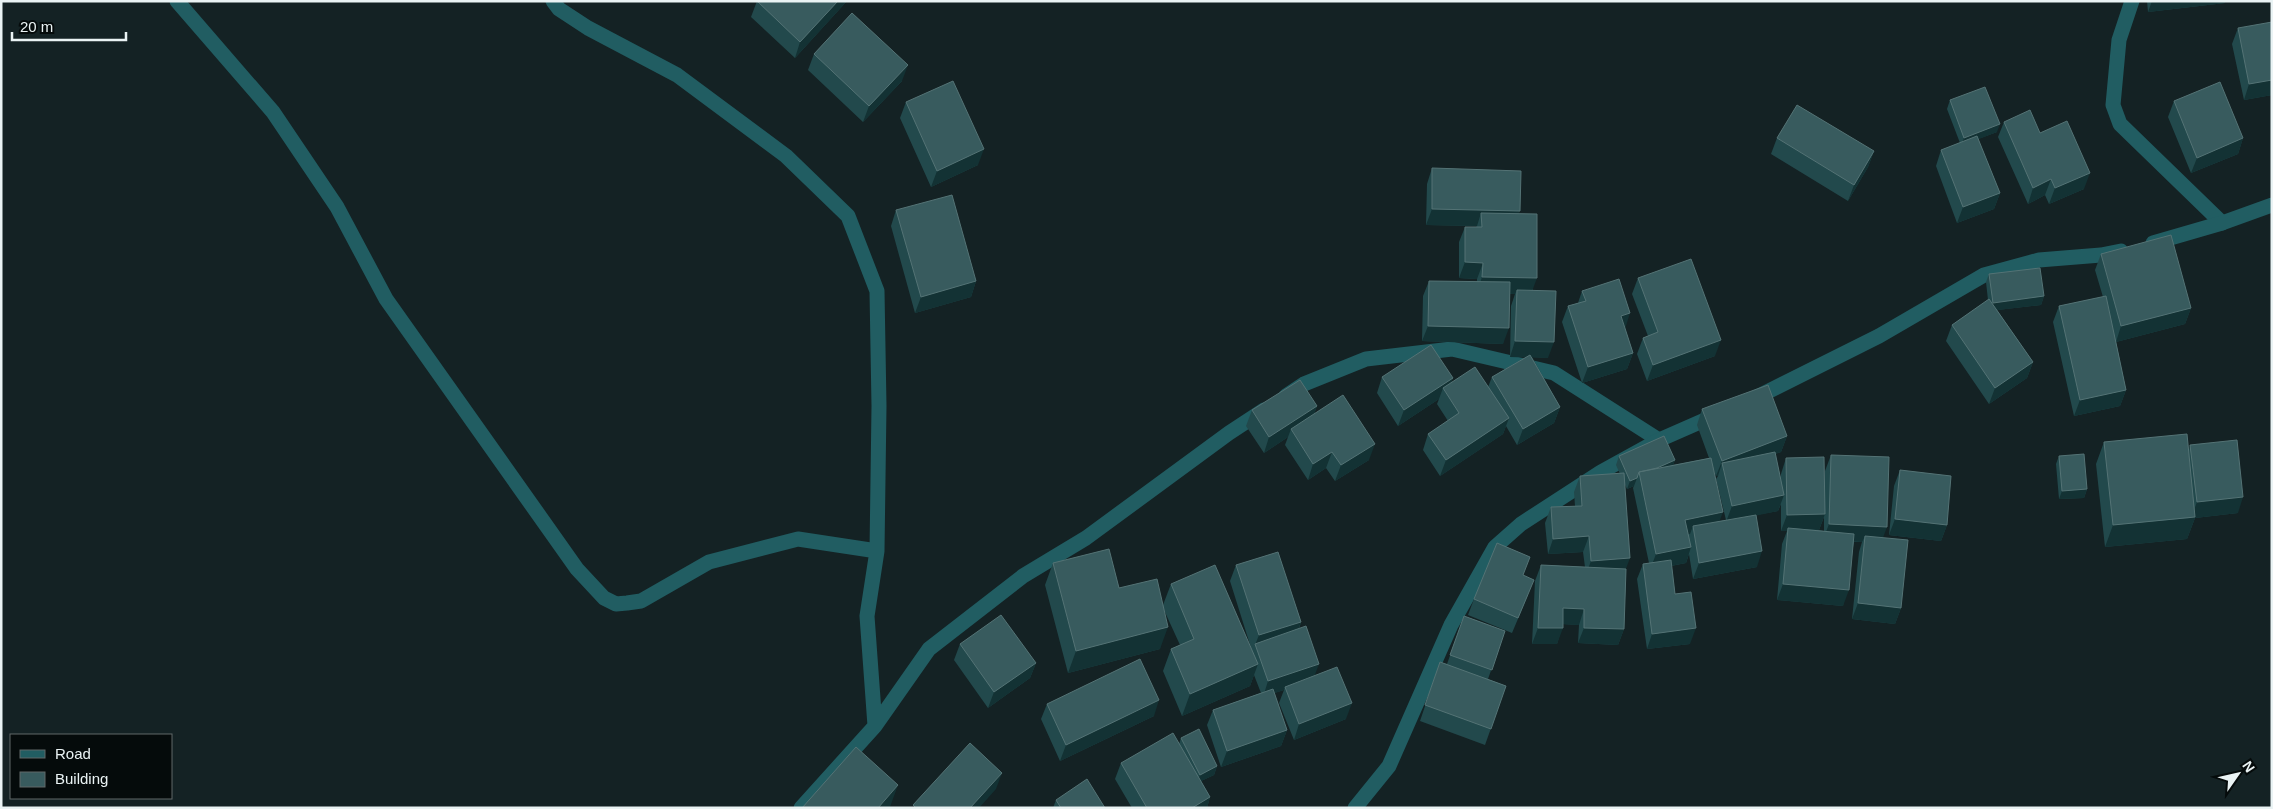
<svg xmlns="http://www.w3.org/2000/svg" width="2273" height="809" viewBox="0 0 2273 809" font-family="Helvetica,sans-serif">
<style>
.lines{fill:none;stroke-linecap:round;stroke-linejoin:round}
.minor{stroke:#215d62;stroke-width:15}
.tertiary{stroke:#215d62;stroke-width:15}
.wall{fill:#22494c;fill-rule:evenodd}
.shaded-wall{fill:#133234}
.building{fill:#385b5e;stroke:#547375}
</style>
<rect width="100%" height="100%" fill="#142224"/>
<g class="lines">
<path class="minor" d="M 177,1 L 273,112 L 337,207 L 386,299 L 577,569 L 604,598 L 616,604 L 627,603 L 641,601 L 709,562 L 798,539 L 877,551
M 553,1 L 559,9 L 588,28 L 677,75 L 786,156 L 848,216 L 877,291 L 879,406 L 877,551 L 867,616 L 875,726 L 801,808
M 2132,1 L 2119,40 L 2113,105 L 2120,124 L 2222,223
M 1286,396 L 1304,384 L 1366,359 L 1452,349 L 1554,373 L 1659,440
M 875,726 L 929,649 L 1023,576 L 1086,538 L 1229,433 L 1264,410"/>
<path class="tertiary" d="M 2153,243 L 2222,223 L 2272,205
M 1753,399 L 1879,336 L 1984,275 L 2039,260 L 2101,255 L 2121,251
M 1355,808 L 1389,766 L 1451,625 L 1495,547 L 1521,524 L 1601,472 L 1659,440 L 1716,415"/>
</g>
<path class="wall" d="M 757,1 L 847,1 L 795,58 L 751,17 Z
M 2147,1 L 2225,1 L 2225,3 L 2148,12 Z
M 2238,28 L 2272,95 L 2244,100 L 2232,44 Z
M 814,54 L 902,81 L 863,122 L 808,70 Z
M 1950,100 L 1997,132 L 1978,139 L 2000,193 L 1994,209 L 1957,223 L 1936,166 L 1941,150 L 1960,143 L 1947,109 Z
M 2174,101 L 2243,138 L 2238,154 L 2191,173 L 2168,117 Z
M 906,102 L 978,165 L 931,187 L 900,118 Z
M 2004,122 L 2040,133 L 2084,189 L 2049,204 L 2045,195 L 2028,204 L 1998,137 Z
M 1777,138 L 1874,151 L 1868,167 L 1848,201 L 1771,154 Z
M 1432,168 L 1519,214 L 1533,290 L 1548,358 L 1532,357 L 1560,407 L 1554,423 L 1517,445 L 1506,426 L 1503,434 L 1440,476 L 1423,450 L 1428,434 L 1448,421 L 1437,404 L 1439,399 L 1398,426 L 1377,393 L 1382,377 L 1453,378 L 1451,383 L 1488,387 L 1492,377 L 1526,357 L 1510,357 L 1511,306 L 1515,294 L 1510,294 L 1503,344 L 1422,341 L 1423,296 L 1429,281 L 1477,282 L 1477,279 L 1459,278 L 1459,242 L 1465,227 L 1476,227 L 1477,226 L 1426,225 L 1427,184 Z
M 896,210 L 976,281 L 971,297 L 915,313 L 891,226 Z
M 2101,254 L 2191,308 L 2185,324 L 2116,342 L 2126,390 L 2120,406 L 2074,416 L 2053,322 L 2059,306 L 2103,297 L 2095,270 Z
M 1989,274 L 2044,296 L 2041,305 L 1997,310 L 2033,362 L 2027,378 L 1989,404 L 1946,341 L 1952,325 L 1988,300 L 1986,282 Z
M 1638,278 L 1715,356 L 1647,381 L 1637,354 L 1643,338 L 1648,336 L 1632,294 Z
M 1582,291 L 1625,328 L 1633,353 L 1627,369 L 1582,383 L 1562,322 L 1568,306 L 1578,303 Z
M 1317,406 L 1314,414 L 1369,460 L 1335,481 L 1326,468 L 1308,480 L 1285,445 L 1288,437 L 1264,453 L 1246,426 L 1252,410 Z
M 1702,409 L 1787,436 L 1781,452 L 1775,454 L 1781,479 L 1781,474 L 1786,458 L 1824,494 L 1825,471 L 1831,455 L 1883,538 L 1901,608 L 1895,624 L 1852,619 L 1859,552 L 1862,542 L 1854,542 L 1843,606 L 1777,600 L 1782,544 L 1787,531 L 1781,531 L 1781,504 L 1778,511 L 1756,515 L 1757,567 L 1693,579 L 1689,554 L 1686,563 L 1671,566 L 1675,594 L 1690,644 L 1647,649 L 1637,579 L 1643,564 L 1649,563 L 1633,488 L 1634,486 L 1627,489 L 1625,485 L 1626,569 L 1624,629 L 1618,645 L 1578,643 L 1579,625 L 1563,624 L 1557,644 L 1532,644 L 1535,581 L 1541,565 L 1585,567 L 1583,552 L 1548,554 L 1545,523 L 1551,507 L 1575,506 L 1574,492 L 1580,476 L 1620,474 L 1616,465 L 1619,456 L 1675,460 L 1673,465 L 1709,458 L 1697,425 ZM 1713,469 L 1716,476 L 1718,476 L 1716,479 L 1726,520 L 1719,521 ZM 1824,517 L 1824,531 L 1819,530 Z
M 2104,442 L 2189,450 L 2190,445 L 2238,513 L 2195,518 L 2187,539 L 2105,547 L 2096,464 Z
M 2059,456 L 2087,489 L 2084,498 L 2059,499 L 2056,464 Z
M 1900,470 L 1947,525 L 1941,541 L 1889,535 L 1894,486 Z
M 1053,563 L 1163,605 L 1171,584 L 1252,651 L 1230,581 L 1236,565 L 1301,622 L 1299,629 L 1314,676 L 1346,719 L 1294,740 L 1279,703 L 1284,690 L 1274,693 L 1287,730 L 1281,746 L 1221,767 L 1207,725 L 1213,710 L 1261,693 L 1254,675 L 1250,686 L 1182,716 L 1163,671 L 1171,649 L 1180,645 L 1164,610 L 1160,649 L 1068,673 L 1045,585 Z
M 1523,575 L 1528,595 L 1512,633 L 1468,615 L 1474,599 Z
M 1464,616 L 1505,631 L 1488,679 L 1506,686 L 1485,745 L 1420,721 L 1440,662 L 1447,664 Z
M 960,644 L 1036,663 L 1030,678 L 988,708 L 954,660 Z
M 1047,704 L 1154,716 L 1060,761 L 1041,719 Z
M 1181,738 L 1217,766 L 1214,775 L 1201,781 L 1210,797 L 1207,808 L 1132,808 L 1115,779 L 1121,763 L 1179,744 Z
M 1056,800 L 1105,808 L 1053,808 Z"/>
<path class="shaded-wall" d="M 838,1 L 847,1 L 795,58 L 800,42 Z
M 2152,1 L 2225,1 L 2225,3 L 2148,12 Z
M 908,65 L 902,81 L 863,122 L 869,106 Z
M 2272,80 L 2272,95 L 2244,100 L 2249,84 Z
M 2000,124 L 1997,132 L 1961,146 L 1964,138 Z
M 2243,138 L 2238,154 L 2191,173 L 2197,158 Z
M 984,149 L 978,165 L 931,187 L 937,171 Z
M 1874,151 L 1868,167 L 1848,201 L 1854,185 Z
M 2090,173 L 2084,189 L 2049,204 L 2055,188 Z
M 2051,179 L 2045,195 L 2028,204 L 2033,188 Z
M 2000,193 L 1994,209 L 1957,223 L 1963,207 Z
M 1432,209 L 1520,211 L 1514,226 L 1481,213 L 1477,226 L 1426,225 Z
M 1465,262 L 1483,263 L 1477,279 L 1459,278 Z
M 1482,277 L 1537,278 L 1531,294 L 1517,290 L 1515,294 L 1477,293 Z
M 976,281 L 971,297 L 915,313 L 921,297 Z
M 2044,296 L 2041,305 L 1990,311 L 1993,303 Z
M 2191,308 L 2185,324 L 2116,342 L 2121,326 Z
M 1630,313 L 1625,329 L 1621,316 Z
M 1428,326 L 1509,328 L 1503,344 L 1422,341 Z
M 1721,340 L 1715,356 L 1647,381 L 1653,365 Z
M 1515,341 L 1554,342 L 1548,358 L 1510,357 Z
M 1633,353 L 1627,369 L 1582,383 L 1588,367 Z
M 2033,362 L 2027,378 L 1989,404 L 1995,388 Z
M 1453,378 L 1447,394 L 1443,388 L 1439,399 L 1398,426 L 1404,410 Z
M 2126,390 L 2120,406 L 2074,416 L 2080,400 Z
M 1317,406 L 1311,422 L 1291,429 L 1288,437 L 1264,453 L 1269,437 Z
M 1560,407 L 1554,423 L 1517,445 L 1523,429 Z
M 1509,418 L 1503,434 L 1440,476 L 1446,460 Z
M 1787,436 L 1781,452 L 1724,473 L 1722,463 L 1718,476 L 1716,476 L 1722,461 Z
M 1375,444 L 1369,460 L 1335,481 L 1341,465 Z
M 1332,452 L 1326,468 L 1308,480 L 1313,464 Z
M 1675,460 L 1672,468 L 1640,476 Z
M 1637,478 L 1634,486 L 1627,489 L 1630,481 Z
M 2087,489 L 2084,498 L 2059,499 L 2062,491 Z
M 1784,495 L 1778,511 L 1726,522 L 1732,506 Z
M 2243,497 L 2238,513 L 2195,518 L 2187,539 L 2105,547 L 2113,525 L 2191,518 L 2197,502 Z
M 1723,512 L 1717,528 L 1693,526 L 1690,534 L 1680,536 L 1685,520 Z
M 1825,514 L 1819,530 L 1788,528 L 1787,531 L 1781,531 L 1787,515 Z
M 1895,519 L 1947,525 L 1941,541 L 1889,535 Z
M 1829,524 L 1887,527 L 1881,543 L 1865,536 L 1862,542 L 1823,540 Z
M 1589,536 L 1583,552 L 1548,554 L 1553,539 Z
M 1691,547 L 1686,563 L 1650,570 L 1656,554 Z
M 1762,551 L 1757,567 L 1693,579 L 1699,563 Z
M 1630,558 L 1624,574 L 1585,577 L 1591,561 Z
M 1783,584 L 1849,590 L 1843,606 L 1777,600 Z
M 1858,603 L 1901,608 L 1895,624 L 1852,619 Z
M 1563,608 L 1584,609 L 1579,625 L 1558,624 Z
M 1301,622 L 1295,638 L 1255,645 L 1259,635 Z
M 1168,627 L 1160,649 L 1068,673 L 1076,651 Z
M 1538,628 L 1563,628 L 1557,644 L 1532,644 Z
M 1584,628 L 1624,629 L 1618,645 L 1578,643 Z
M 1696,628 L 1690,644 L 1647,649 L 1652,634 Z
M 1036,663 L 1030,678 L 988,708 L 994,692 Z
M 1258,664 L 1250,686 L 1182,716 L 1190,694 Z
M 1319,664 L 1313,680 L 1285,687 L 1284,690 L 1263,697 L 1268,681 Z
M 1159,700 L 1154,716 L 1060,761 L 1066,745 Z
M 1352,703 L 1346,719 L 1294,740 L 1299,724 Z
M 1287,730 L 1281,746 L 1221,767 L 1227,751 Z
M 1217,766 L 1214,775 L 1197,783 L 1200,775 Z
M 1002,773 L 996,789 L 979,808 L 970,808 Z
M 898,785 L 890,807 L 889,808 L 878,808 Z
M 1210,797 L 1207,808 L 1192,808 Z"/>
<path class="building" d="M 757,1 L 838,1 L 800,42 Z
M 852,13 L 908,65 L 869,106 L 814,54 Z
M 2272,22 L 2272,80 L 2249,84 L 2238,28 Z
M 953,81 L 984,149 L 937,171 L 906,102 Z
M 2220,82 L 2243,138 L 2197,158 L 2174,101 Z
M 1985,87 L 2000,124 L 1964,138 L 1950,100 Z
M 1797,105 L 1874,151 L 1854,185 L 1777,138 Z
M 2030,110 L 2040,133 L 2067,121 L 2090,173 L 2055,188 L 2051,179 L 2033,188 L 2004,122 Z
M 1977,136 L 2000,193 L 1963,207 L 1941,150 Z
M 1432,168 L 1521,171 L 1520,211 L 1432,209 Z
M 952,195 L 976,281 L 921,297 L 896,210 Z
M 1481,213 L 1537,214 L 1537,278 L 1482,277 L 1483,263 L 1465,262 L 1465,227 L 1482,227 Z
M 2171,235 L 2191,308 L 2121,326 L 2101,254 Z
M 1691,259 L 1721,340 L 1653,365 L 1643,338 L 1658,332 L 1638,278 Z
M 2040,268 L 2044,296 L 1993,303 L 1989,274 Z
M 1619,279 L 1630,313 L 1621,316 L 1633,353 L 1588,367 L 1568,306 L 1586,301 L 1582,291 Z
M 1429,281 L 1510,282 L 1509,328 L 1428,326 Z
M 1517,290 L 1556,291 L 1554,342 L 1515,341 Z
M 2106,296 L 2126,390 L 2080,400 L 2059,306 Z
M 1989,299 L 2033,362 L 1995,388 L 1952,325 Z
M 1431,345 L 1453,378 L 1404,410 L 1382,377 Z
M 1530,355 L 1560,407 L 1523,429 L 1492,377 Z
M 1475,367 L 1509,418 L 1446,460 L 1428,434 L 1459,413 L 1443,388 Z
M 1300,380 L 1317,406 L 1269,437 L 1252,410 Z
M 1768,385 L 1787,436 L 1722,461 L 1702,409 Z
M 1343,395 L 1375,444 L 1341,465 L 1332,452 L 1313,464 L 1291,429 Z
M 2187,434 L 2195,517 L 2113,525 L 2104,442 Z
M 1664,436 L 1675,460 L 1657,468 L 1639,472 L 1637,478 L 1630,481 L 1619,456 Z
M 2237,440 L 2243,497 L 2197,502 L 2190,445 Z
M 1775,452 L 1784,495 L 1732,506 L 1722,463 Z
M 2084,454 L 2087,489 L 2062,491 L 2059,456 Z
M 1831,455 L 1889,457 L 1887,527 L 1829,524 Z
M 1824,457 L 1825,514 L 1787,515 L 1786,458 Z
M 1711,458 L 1723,512 L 1685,520 L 1691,547 L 1656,554 L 1639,472 Z
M 1900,470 L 1951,476 L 1947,525 L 1895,519 Z
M 1624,473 L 1630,558 L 1591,561 L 1589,536 L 1553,539 L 1551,507 L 1582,506 L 1580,476 Z
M 1756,515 L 1762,551 L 1699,563 L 1693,526 Z
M 1788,528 L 1854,534 L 1849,590 L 1783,584 Z
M 1865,536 L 1908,540 L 1901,608 L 1858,603 Z
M 1497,543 L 1530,557 L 1523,575 L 1534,580 L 1518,618 L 1474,599 Z
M 1109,549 L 1119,588 L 1157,579 L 1168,627 L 1076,651 L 1053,563 Z
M 1278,552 L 1301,622 L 1259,635 L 1236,565 Z
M 1671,560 L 1675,594 L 1691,592 L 1696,628 L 1652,634 L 1643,564 Z
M 1215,565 L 1258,664 L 1190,694 L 1171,649 L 1194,639 L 1171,584 Z
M 1541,565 L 1626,569 L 1624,629 L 1584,628 L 1584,609 L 1563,608 L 1563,628 L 1538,628 Z
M 1001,615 L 1036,663 L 994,692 L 960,644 Z
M 1464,616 L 1505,631 L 1492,670 L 1450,655 Z
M 1306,626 L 1319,664 L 1268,681 L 1255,644 Z
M 1140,659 L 1159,700 L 1066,745 L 1047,704 Z
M 1440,662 L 1506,686 L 1491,729 L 1425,705 Z
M 1337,667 L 1352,703 L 1299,724 L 1285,687 Z
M 1273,689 L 1287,730 L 1227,751 L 1213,710 Z
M 1199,729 L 1217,766 L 1200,775 L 1181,738 Z
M 1173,733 L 1210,797 L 1192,808 L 1147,808 L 1121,763 Z
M 970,743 L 1002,773 L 970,808 L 916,808 L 913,805 Z
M 856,747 L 898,785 L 878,808 L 802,808 Z
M 1087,779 L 1105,808 L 1061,808 L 1056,800 Z"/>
<rect width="2273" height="809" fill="none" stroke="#eaf3f4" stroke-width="5"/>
<rect x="10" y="734" width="162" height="65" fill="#050b0b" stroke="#616868"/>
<rect x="20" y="750" width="25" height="8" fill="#215d62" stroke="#616868"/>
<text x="55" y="759" font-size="15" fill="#eaf3f4">Road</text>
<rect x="20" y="772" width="25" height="15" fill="#385b5e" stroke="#616868"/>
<text x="55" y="784" font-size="15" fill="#eaf3f4">Building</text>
<g transform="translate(2238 774) rotate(56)" stroke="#050b0b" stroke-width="4" paint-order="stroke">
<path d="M0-4L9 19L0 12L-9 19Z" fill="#eaf3f4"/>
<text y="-8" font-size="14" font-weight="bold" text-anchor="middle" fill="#eaf3f4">N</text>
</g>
<path d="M12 32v8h114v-8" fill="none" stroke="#eaf3f4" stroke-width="2.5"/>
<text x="20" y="32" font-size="15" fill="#eaf3f4" stroke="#050b0b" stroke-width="4" paint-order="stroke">20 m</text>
</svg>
